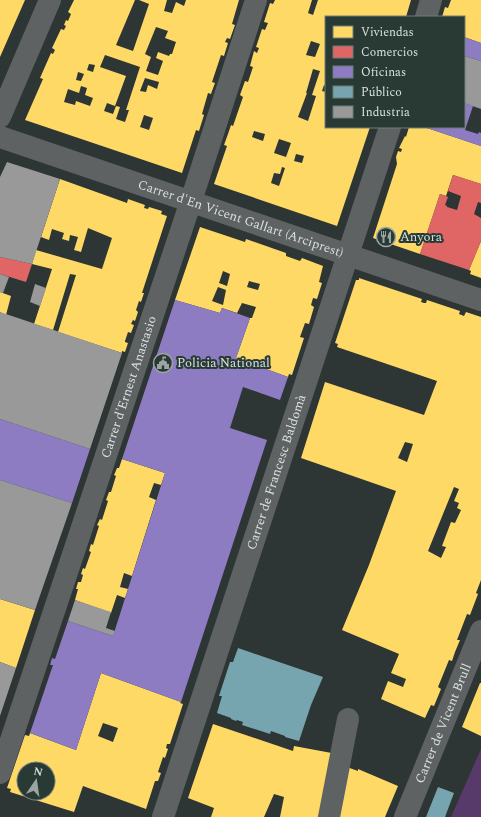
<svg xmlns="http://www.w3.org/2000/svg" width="481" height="817" viewBox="0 0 481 817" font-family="Spectral,serif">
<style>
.green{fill:#573a6a}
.homes{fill:#ffd966;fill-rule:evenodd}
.shops{fill:#e06666}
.offices{fill:#8e7cc3}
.public{fill:#76a5af}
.industry{fill:#999}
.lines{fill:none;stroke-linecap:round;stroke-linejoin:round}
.minor{stroke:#5f6262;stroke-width:22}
.labels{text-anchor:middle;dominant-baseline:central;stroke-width:4;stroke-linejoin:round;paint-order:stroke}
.street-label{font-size:13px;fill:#d6e1de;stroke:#293a35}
.poi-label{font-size:13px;fill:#d6e1de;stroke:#293a35;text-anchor:start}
</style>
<rect width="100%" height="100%" fill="#2d3634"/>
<path class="green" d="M 481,749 L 481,817 L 451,817 Z"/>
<path class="homes" d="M 0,0 L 25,0 L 0,57 Z
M 74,0 L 135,0 L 116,45 L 133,51 L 149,4 L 139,0 L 167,0 L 164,11 L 172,13 L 176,2 L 184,6 L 186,0 L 239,0 L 232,24 L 235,25 L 230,39 L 227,38 L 225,42 L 228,43 L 224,56 L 221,55 L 212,82 L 215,83 L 212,91 L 211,94 L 208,93 L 202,114 L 204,115 L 199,131 L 196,130 L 182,173 L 25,120 L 43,79 L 40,78 L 51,53 L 53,54 L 55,50 L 52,48 L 61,29 L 64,30 L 66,26 L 64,25 L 66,20 L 68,21 L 71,14 L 68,12 ZM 156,27 L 168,31 L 165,38 L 176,42 L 172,54 L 170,54 L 169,56 L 158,52 L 156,58 L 163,61 L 158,75 L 146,71 L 151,57 L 145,54 ZM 105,55 L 140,67 L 126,110 L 129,110 L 125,122 L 116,119 L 120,107 L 116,106 L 113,114 L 104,111 L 107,103 L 115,106 L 126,76 L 100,67 ZM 89,64 L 95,65 L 93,72 L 87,70 ZM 78,72 L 84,74 L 81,81 L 76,80 ZM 145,78 L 159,82 L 157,89 L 148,85 L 146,92 L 140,91 ZM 81,86 L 87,88 L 85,95 L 93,98 L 90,106 L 76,101 L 75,105 L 64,102 L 68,89 L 79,93 ZM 144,115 L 153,118 L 149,130 L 140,127 Z
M 275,0 L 312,0 L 308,13 L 313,15 L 318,0 L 411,0 L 406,17 L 326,17 L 326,86 L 324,85 L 322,91 L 326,92 L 326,127 L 370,127 L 337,226 L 214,184 L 227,146 L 224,145 L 228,134 L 231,125 L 233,126 L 243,97 L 240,95 L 245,81 L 248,82 L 253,67 L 250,66 L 254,51 L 257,53 L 259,48 L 256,47 L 262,29 L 265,30 L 268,23 L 264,22 L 270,3 L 273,4 ZM 311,41 L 320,44 L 315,57 L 306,55 ZM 313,69 L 320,71 L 312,95 L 316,96 L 308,121 L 298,117 L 307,93 L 306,93 ZM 254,131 L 265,134 L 263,141 L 252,137 ZM 279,139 L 291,143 L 286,157 L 274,153 ZM 296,154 L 304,156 L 302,163 L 294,161 ZM 282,167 L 285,168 L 279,186 L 271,183 L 274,173 L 280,174 Z
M 451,0 L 481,0 L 481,43 L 464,37 L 464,17 L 442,17 L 445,7 L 448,8 Z
M 409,127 L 424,127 L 481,146 L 481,184 L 453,175 L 446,196 L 440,194 L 420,254 L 373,238 L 397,164 L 396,157 L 398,151 L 401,152 L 402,149 L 399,148 L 405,136 L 406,137 Z
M 60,179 L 127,203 L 128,199 L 145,205 L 144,208 L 148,209 L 149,207 L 162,211 L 161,214 L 167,216 L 142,293 L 144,293 L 141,302 L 139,301 L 136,310 L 138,312 L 135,321 L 133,320 L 131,324 L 134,325 L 131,333 L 128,332 L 125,341 L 125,342 L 128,343 L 125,352 L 122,351 L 122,353 L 58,332 L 76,275 L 70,274 L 53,330 L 34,324 L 52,269 L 32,264 L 36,250 L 102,269 L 112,238 L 88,228 L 81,252 L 74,250 L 78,237 L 70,235 L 69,241 L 62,239 L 64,233 L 52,229 L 49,240 L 41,237 Z
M 200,227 L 245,242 L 246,239 L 286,253 L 286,256 L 300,261 L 302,258 L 323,266 L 319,282 L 322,283 L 317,299 L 313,298 L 311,305 L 314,307 L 309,324 L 305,323 L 300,337 L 304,338 L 292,375 L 289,374 L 288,377 L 236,358 L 250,318 L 252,318 L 256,307 L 242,303 L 237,313 L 222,308 L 220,313 L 175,300 ZM 223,271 L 230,274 L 227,286 L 219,283 ZM 249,281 L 260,284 L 258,290 L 247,287 ZM 218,287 L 226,290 L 223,305 L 212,301 Z
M 481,241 L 481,278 L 470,274 L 471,271 L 469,270 Z
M 359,278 L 422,299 L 421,302 L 424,303 L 426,303 L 427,300 L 460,311 L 459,314 L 464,316 L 466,312 L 481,317 L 481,580 L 476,593 L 478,594 L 470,615 L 467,614 L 457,640 L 460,640 L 455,652 L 452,661 L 449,660 L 438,687 L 441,689 L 434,706 L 431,705 L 425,718 L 381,699 L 388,681 L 403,687 L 406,679 L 391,673 L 399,654 L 342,630 L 369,565 L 396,491 L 301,458 L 325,382 L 424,415 L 437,381 L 337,347 L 338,344 L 335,343 L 356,280 L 359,280 ZM 405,442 L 413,444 L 407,462 L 398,458 ZM 454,487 L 459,489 L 454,501 L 459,503 L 457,508 L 461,510 L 455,523 L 451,522 L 442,546 L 446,547 L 441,558 L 428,551 Z
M 0,292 L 11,296 L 6,315 L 0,312 Z
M 122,459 L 165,473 L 161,485 L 154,483 L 149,497 L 156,500 L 132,576 L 124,573 L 120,587 L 128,589 L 125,598 L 117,595 L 111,613 L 75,600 L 78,589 L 76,589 L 78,582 L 81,582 L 83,575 L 81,574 L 83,568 L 85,569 L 91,552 L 89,551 L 91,544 L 93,545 L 99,526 L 97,525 L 100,519 L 102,520 L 108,501 L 106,500 L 109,492 L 111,492 L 116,476 L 114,475 L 115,473 L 117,468 L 119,468 Z
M 0,599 L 35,610 L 16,668 L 0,662 Z
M 101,673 L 181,702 L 180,703 L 183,704 L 170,744 L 167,744 L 166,748 L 168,749 L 165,758 L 163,757 L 158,772 L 161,773 L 158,781 L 155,781 L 146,809 L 83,786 L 74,812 L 10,792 L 11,789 L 7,788 L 25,735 L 29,736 L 30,733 L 76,750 ZM 103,723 L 118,728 L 113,742 L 98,736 ZM 24,769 L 48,769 L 48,793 L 24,793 Z
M 480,683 L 481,683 L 481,736 L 462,727 Z
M 213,724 L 293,751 L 294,746 L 337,754 L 325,817 L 280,817 L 284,797 L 274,794 L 264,817 L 211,817 L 214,808 L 188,798 Z
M 344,766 L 358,771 L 358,769 L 398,786 L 385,817 L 334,817 Z"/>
<path class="shops" d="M 453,175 L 481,184 L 481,203 L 478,202 L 474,214 L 481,218 L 481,241 L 469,270 L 420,254 L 440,194 L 448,197 L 445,205 L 447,206 L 447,207 L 457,210 L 461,196 L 448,191 Z
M 0,257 L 32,264 L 26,282 L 0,274 Z"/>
<path class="offices" d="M 464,37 L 481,43 L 481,61 L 464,56 Z
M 464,103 L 473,106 L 465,130 L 478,134 L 479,132 L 481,133 L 481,146 L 424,127 L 464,127 Z
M 175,300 L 220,313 L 222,308 L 250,318 L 236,358 L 288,377 L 280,400 L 243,387 L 230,428 L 267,440 L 181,702 L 101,673 L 76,750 L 30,733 L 53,665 L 50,665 L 52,658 L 55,659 L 68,621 L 113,636 L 165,473 L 122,459 Z
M 0,419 L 90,449 L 72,503 L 0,480 Z"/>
<path class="public" d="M 238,648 L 323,677 L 311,705 L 299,741 L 285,737 L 285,736 L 271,731 L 270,734 L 242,725 L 243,722 L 237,720 L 236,721 L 231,719 L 231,718 L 217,713 L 222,696 L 219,696 L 230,662 L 233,662 Z
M 438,787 L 454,793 L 445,817 L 426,817 Z"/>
<path class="industry" d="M 464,56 L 481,61 L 481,109 L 464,103 Z
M 7,162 L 60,179 L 32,264 L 0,257 L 0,177 Z
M 0,274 L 9,277 L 3,293 L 0,292 Z
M 35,284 L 46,288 L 40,306 L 30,302 Z
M 0,312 L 122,353 L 90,449 L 0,419 Z
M 0,480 L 72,503 L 35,610 L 0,599 Z
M 75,600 L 111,612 L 106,628 L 115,631 L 113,636 L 68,621 Z
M 0,662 L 16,668 L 0,716 Z"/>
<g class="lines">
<g class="minor">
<path d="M 426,17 L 431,0"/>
<path d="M 0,117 L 50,0"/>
<path id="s1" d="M 0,137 L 481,300"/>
<path id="s2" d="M 0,773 L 191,201 L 256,0"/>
<path id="s3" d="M 163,817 L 390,127"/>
<path d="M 329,817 L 348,719"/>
<path id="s4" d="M 405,817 L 481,631"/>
</g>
</g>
<defs>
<g id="restaurant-ring" transform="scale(1)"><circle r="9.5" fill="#293a35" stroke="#9ba5a2" stroke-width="1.5"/><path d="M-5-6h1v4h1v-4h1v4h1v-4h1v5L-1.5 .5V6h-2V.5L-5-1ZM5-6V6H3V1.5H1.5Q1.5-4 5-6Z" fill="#9ba5a2"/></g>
<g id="civic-ring" transform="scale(1)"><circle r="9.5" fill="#293a35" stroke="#9ba5a2" stroke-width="1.5"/><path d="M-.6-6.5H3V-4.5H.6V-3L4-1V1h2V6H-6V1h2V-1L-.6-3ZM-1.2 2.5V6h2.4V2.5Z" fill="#9ba5a2"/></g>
</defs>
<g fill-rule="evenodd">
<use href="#restaurant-ring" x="386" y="237"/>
<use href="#civic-ring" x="163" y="363"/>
</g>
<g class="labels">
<g class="street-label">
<text stroke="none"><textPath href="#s1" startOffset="254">Carrer d'En Vicent Gallart (Arciprest)</textPath></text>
<text stroke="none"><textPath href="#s2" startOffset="407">Carrer d'Ernest Anastasio</textPath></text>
<text stroke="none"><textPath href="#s3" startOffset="363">Carrer de Francesc Baldomà</textPath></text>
<text stroke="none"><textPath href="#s4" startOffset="101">Carrer de Vicent Brull</textPath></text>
</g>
<g class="poi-label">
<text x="400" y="237">Anyora</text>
<text x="177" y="363">Policia National</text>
</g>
</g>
<rect x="325" y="16" width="140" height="112" fill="#293a35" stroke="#6e7d79"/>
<rect x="333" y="26" width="20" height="12" fill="#ffd966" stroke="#6e7d79"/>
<text x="361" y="36" font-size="12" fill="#d6e1de">Viviendas</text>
<rect x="333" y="46" width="20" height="12" fill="#e06666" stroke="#6e7d79"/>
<text x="361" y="56" font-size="12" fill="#d6e1de">Comercios</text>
<rect x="333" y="66" width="20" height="12" fill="#8e7cc3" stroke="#6e7d79"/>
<text x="361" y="76" font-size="12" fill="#d6e1de">Oficinas</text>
<rect x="333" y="86" width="20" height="12" fill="#76a5af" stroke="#6e7d79"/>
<text x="361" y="96" font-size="12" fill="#d6e1de">Público</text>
<rect x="333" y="106" width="20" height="12" fill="#999999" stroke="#6e7d79"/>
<text x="361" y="116" font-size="12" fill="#d6e1de">Industria</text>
<g transform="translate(36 781) rotate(13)"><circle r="19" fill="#293a35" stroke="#6e7d79"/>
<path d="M0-3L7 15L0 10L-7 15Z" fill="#9ba5a2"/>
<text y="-6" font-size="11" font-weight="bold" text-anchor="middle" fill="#d6e1de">N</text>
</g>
</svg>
